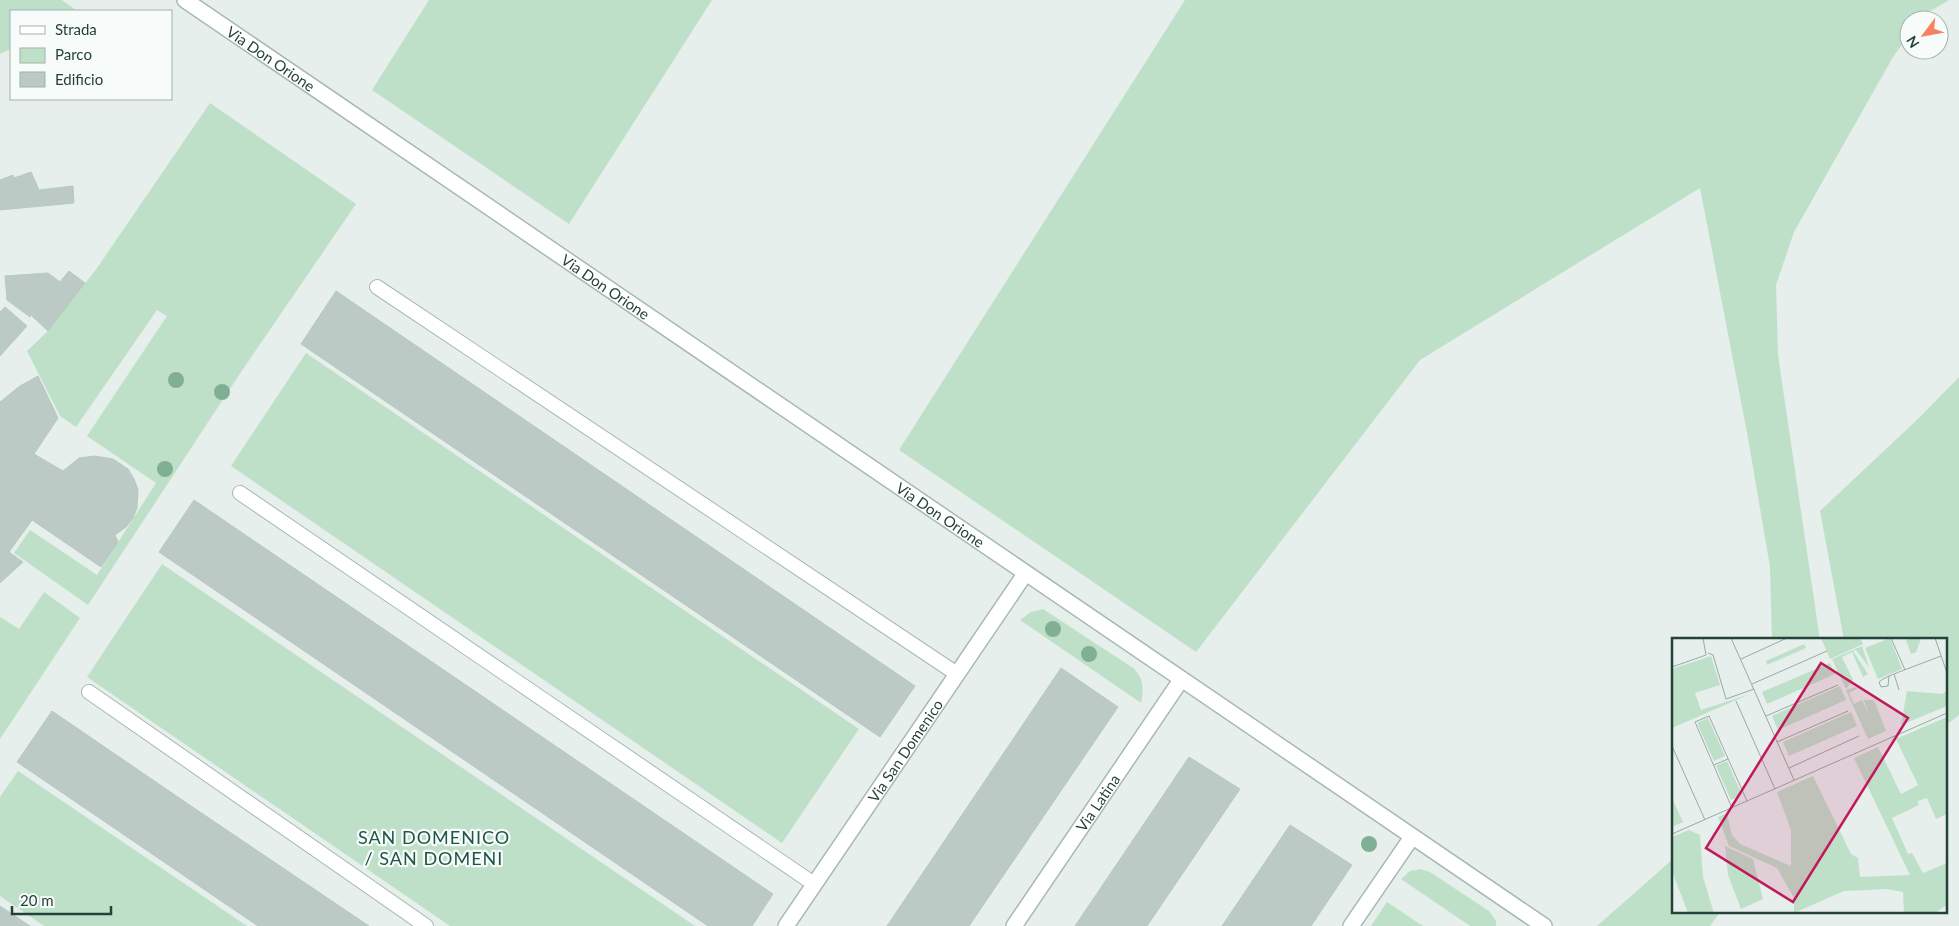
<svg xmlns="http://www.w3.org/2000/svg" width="1959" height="926" viewBox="0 0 1959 926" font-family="Lato,sans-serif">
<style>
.green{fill:#bfe0c8}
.building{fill:#bbcac4;stroke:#b8c9c2}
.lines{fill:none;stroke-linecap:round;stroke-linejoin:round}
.service-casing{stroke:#a8b8b2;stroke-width:16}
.minor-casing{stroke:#a8b8b2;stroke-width:18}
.service{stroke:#fff;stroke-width:14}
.minor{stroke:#fff;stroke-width:15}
.tree{fill:#80af93}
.labels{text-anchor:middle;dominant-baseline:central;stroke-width:4.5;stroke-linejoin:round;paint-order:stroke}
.street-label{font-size:15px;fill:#24423a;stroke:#f7fbf9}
.quarter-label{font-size:18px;letter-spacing:1px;fill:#1f5548;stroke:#f7fbf9}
.inset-road{fill:none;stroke:#98aaa4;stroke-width:1}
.view{fill:#c2185b;fill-opacity:0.15;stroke:#c2185b;stroke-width:2.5}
.inset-edge{fill:none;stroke:#24423a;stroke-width:2.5}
</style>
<rect width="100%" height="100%" fill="#e6efeb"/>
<path class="green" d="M 0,0 L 62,0 L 77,11 L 11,11 L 11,49 L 0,54 Z
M 429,0 L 712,0 L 569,224 L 372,90 Z
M 1185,0 L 1949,0 L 1924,15 L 1921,20 L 1909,20 L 1909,35 L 1893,57 L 1794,232 L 1776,285 L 1778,355 L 1820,640 L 1772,640 L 1770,567 L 1748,438 L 1700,188 L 1420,360 L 1196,652 L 899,450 Z
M 210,103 L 356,204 L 243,369 L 88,605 L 14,553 L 30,530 L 97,575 L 156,483 L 87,436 L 167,316 L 157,310 L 76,427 L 60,416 L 27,351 L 48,331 L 97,268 Z
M 306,353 L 859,729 L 782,843 L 231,466 Z
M 1959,377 L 1959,715 L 1945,726 L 1945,640 L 1844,640 L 1820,511 L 1919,418 Z
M 162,564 L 695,926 L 450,926 L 87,677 Z
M 44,592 L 80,618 L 0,739 L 0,617 L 19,629 Z
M 1043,609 L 1133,668 C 1144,678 1144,689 1141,703 L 1020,620 L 1031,612 Z
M 18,771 L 247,926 L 44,926 L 0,896 L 0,797 Z
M 1673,859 L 1673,912 L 1720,912 L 1710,926 L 1597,926 Z
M 1420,869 L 1430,872 L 1489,911 L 1496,921 L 1496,926 L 1470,926 L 1401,879 L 1410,871 Z
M 1387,902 L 1423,926 L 1371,926 Z"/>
<path class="building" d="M 31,172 L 39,190 L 73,186 L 74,203 L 0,210 L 0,180 L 13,175 L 14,178 Z
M 69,271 L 85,283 L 48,331 L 32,316 Z
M 48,273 L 60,282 L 30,317 L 7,300 L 5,276 Z
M 336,291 L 915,686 L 880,737 L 301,344 Z
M 5,307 L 27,326 L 0,356 L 0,312 Z
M 38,376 L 58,418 L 34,454 L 63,471 L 79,458 L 95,456 L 113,459 L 128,469 L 134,479 L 138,490 L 137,508 L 133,518 L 126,527 L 115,535 L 118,542 L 101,567 L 32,520 L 9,552 L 23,562 L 0,583 L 0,402 L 20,386 Z
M 194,500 L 773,894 L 752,926 L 708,926 L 159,552 Z
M 1061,668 L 1118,707 L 969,926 L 887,926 Z
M 52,711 L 194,808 L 369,926 L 258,926 L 17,762 Z
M 1189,757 L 1240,789 L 1147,926 L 1075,926 Z
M 1290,825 L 1352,865 L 1311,926 L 1222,926 Z
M 0,906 L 30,926 L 0,926 Z"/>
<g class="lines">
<g class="service-casing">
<path id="service" d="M 377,287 L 957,674
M 240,493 L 814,884
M 89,692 L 426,926"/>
</g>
<g class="minor-casing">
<g id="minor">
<path id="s1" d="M 185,0 L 1544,926"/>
<path id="s2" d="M 786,926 L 1025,574"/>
<path id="s3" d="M 1014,926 L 1181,680"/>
<path d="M 1351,926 L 1412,837"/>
</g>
</g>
<use href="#service" class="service"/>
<use href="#minor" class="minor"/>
</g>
<g class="tree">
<circle cx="176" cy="380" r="8"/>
<circle cx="222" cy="392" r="8"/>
<circle cx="165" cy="469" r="8"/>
<circle cx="1053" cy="629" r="8"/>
<circle cx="1089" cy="654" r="8"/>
<circle cx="1369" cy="844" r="8"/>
</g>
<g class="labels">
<g class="street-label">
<text stroke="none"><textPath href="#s1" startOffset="104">Via Don Orione</textPath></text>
<text stroke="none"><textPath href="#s1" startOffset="509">Via Don Orione</textPath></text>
<text stroke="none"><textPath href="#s1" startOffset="914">Via Don Orione</textPath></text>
<text stroke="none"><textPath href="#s2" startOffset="212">Via San Domenico</textPath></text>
<text stroke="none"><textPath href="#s3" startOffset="149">Via Latina</textPath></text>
</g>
<g class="quarter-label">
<text x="434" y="837">SAN DOMENICO<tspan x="434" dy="21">/ SAN DOMENI</tspan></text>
</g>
</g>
<g transform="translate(1672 638)">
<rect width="275" height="275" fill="#e6efeb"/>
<path d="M 149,0 L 188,0 L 191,6 L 158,21 ZM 218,0 L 230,31 L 206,41 L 193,10 ZM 239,0 L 249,1 L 244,14 L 239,16 L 234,2 ZM 132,6 L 134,10 L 95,27 L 94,23 ZM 190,8 L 197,29 L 184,12 L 181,13 L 196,36 L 191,39 L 180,14 L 170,19 L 181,42 L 174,51 L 160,21 ZM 39,18 L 48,47 L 23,55 L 29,72 L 78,56 L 0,90 L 0,31 ZM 158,25 L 163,36 L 95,66 L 90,54 ZM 168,48 L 174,62 L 106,92 L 100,78 ZM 183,49 L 185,51 L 177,55 L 182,66 L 190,62 L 197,77 L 192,62 L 202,62 L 214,93 L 196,101 L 174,52 ZM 235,53 L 270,56 L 275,53 L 275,68 L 229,87 ZM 179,74 L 185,88 L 117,118 L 111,104 ZM 275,79 L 275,176 L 264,181 L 255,160 L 246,163 L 247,167 L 220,180 L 236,216 L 240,215 L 251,235 L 275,225 L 275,267 L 263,275 L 232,275 L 231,254 L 215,251 L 172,253 L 122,275 L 122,260 L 105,230 L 57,208 L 46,179 L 55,175 L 60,197 L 68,206 L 119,228 L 119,192 L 105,154 L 141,138 L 179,216 L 186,220 L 188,239 L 238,237 L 182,120 L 206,109 L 229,156 L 246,147 L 224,101 ZM 36,80 L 53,118 L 42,123 L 25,85 ZM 55,123 L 70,157 L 59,162 L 44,128 ZM 0,160 L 11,184 L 0,189 ZM 17,192 L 28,197 L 31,239 L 42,275 L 16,275 L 0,233 L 0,199 ZM 53,208 L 81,221 L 91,261 L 69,271 L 56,237 Z" fill="#bfe0c8"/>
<path class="inset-road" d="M 59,0 L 122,142M 219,0 L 233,32M 263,0 L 275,35M 36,15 L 41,17 L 54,61 L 82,51M 69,21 L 115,0M 0,29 L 34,17 L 31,0M 222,36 L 227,52M 217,38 L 216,48 L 209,49 L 207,44 L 211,41 L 217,38 L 227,34 L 269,18M 80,46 L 155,13M 64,63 L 103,151M 94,78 L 166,47M 105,104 L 176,73M 0,108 L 33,182M 42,127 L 56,121M 117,130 L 187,98M 60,170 L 23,84 L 37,78 L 75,163M 0,196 L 275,75"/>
<path class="view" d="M 149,25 L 236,80 L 121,264 L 34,210 Z"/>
<rect width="275" height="275" class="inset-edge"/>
</g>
<rect x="10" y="10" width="162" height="90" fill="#f7fbf9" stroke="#a3b1ad"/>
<rect x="20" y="26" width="25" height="8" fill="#ffffff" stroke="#a3b1ad"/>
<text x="55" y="35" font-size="15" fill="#24423a">Strada</text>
<rect x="20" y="48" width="25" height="15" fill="#bfe0c8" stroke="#a3b1ad"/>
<text x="55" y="60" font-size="15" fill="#24423a">Parco</text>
<rect x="20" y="72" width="25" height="15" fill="#bbcac4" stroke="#a3b1ad"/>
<text x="55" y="85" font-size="15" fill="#24423a">Edificio</text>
<g transform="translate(1924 35) rotate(238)"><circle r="24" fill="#f7fbf9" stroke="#a3b1ad"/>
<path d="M0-4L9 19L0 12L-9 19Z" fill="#f4845f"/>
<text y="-8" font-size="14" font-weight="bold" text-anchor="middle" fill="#24423a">N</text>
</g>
<path d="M12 906v8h99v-8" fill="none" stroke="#24423a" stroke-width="2.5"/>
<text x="20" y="906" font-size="15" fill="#24423a" stroke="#f7fbf9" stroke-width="4" paint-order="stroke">20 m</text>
</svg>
